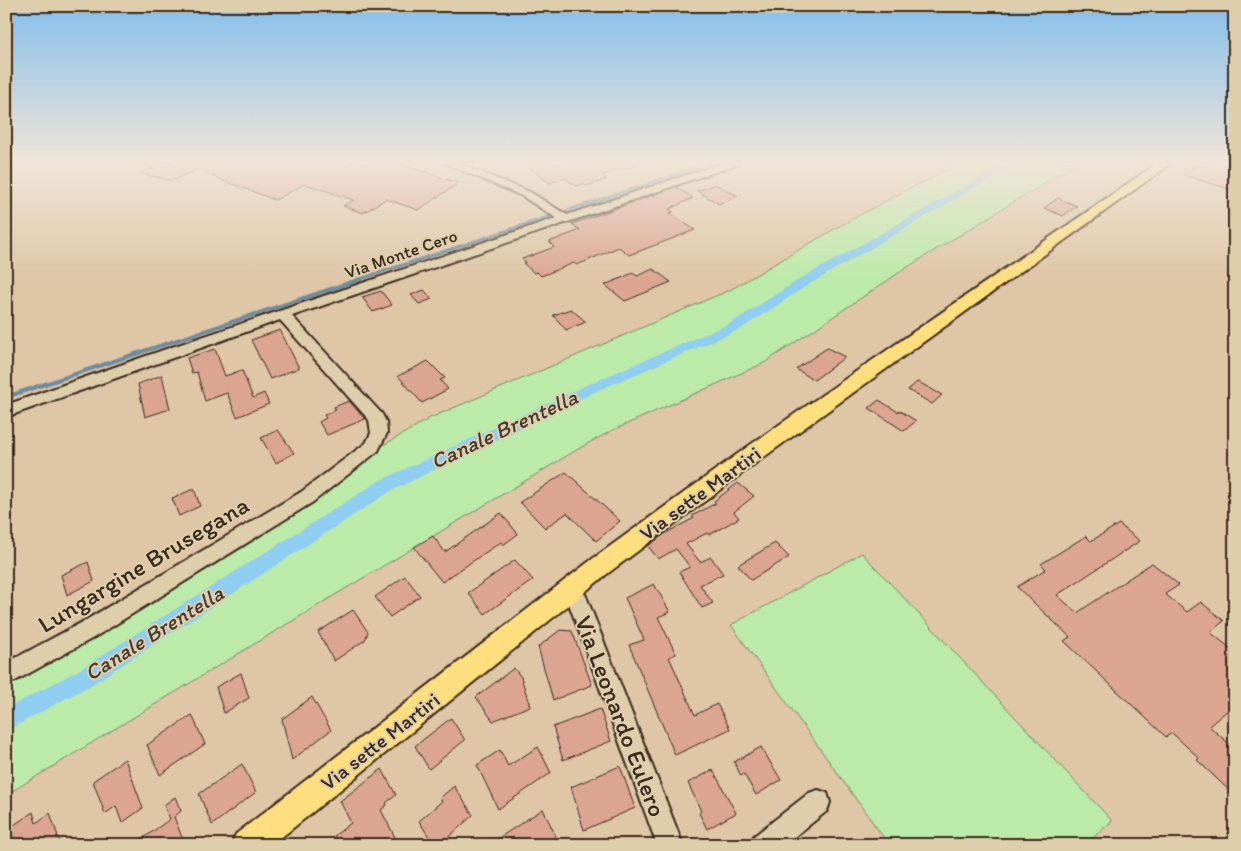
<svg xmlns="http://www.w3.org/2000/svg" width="1241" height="851" viewBox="0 0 1241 851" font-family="Itim,sans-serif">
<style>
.green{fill:#bbeaa9;stroke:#7b8a64}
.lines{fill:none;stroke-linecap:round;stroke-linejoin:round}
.stream-far1{stroke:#6e8c9d;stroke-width:3}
.stream{stroke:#6e8c9d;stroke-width:4}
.canal{fill:#90cef1;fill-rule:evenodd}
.building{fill:#dba592;stroke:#3b2a1e}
.minor-casing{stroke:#3b2a1e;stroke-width:4}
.major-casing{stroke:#3b2a1e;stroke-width:4}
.minor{fill:#dfceab;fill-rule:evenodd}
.major{fill:#fddf80;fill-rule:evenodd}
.labels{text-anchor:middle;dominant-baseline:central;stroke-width:4;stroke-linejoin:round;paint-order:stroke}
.far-street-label{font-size:18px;fill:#3b2a1e;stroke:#dfceab}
.street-label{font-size:21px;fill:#3b2a1e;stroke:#dfceab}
.water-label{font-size:22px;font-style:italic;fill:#443a33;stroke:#dfceab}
.near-street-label{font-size:25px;fill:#3b2a1e;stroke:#dfceab}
</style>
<rect width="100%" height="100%" fill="#dec6a6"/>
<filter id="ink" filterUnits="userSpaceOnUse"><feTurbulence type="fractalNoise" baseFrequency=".02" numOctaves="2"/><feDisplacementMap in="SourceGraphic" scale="10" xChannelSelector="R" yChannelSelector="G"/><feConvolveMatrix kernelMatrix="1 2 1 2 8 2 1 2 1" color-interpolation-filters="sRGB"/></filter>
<g filter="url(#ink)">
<path class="green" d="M 960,162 L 976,164 L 980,162 L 1079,162 L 906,268 L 764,363 L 611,431 L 585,445 L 335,595 L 6,795 L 6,663 L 189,559 L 430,418 L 730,290 L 836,228 L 908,189 L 929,180 Z
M 862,553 L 1112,821 L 1085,845 L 889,845 L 731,625 Z"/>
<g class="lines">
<path class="stream-far1" d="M 563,212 L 713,162
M 357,280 L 554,215"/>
<path class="stream" d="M 6,397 L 361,279"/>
<path class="canal" d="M 1008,162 L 1019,162 L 808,285 L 741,329 L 601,389 L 391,491 L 91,685 L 6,731 L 6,709 L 77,671 L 379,481 L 591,383 L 731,323 L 800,279 Z"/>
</g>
<path class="building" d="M 165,162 L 392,162 L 459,183 L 418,210 L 386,199 L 363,213 L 343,206 L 354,200 L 305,184 L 275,200 L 196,170 L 172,181 L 140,173 Z
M 522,162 L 637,162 L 637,164 L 602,175 L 607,179 L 586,186 L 583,184 L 576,186 L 565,178 L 549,183 Z
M 1200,162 L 1216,162 L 1235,168 L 1235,191 L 1183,175 Z
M 715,184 L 738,196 L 719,204 L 697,191 Z
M 676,187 L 693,198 L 669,209 L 673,212 L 670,213 L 695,230 L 629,255 L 619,247 L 577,265 L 574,263 L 541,276 L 537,272 L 534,273 L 523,263 L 526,262 L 522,259 L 554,247 L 549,242 L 580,230 L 572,224 Z
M 1058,198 L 1077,206 L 1063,216 L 1044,208 Z
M 653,269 L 671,282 L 625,301 L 605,285 L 633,273 L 637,276 Z
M 424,290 L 432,299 L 419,304 L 411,295 Z
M 381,291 L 392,305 L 373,312 L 362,297 Z
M 571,309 L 586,322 L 566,330 L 553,315 Z
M 280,330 L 299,368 L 270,379 L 251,340 Z
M 827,348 L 845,357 L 814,380 L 796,369 Z
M 215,349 L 225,376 L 242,370 L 253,398 L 264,393 L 269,404 L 237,417 L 227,393 L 205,401 L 197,372 L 192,373 L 187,358 Z
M 428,361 L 445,378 L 440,380 L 448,389 L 422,403 L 398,376 Z
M 162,375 L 170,409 L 145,417 L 138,384 Z
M 917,382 L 922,384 L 942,395 L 932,404 L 908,390 Z
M 879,400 L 898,412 L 899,410 L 916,421 L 904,431 L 869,408 Z
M 349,401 L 365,419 L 327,435 L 319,422 L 326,418 L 324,415 L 336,410 L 334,407 Z
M 278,430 L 294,453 L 276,463 L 261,438 Z
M 566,472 L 620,521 L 596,541 L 567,513 L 545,528 L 520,502 Z
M 738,483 L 754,496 L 734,512 L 739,518 L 709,535 L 707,533 L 686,544 L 700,562 L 711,557 L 723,574 L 700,585 L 713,603 L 702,608 L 679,572 L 690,567 L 676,549 L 658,559 L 648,546 L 666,533 L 694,518 L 692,516 L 716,503 L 714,501 Z
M 194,489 L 200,506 L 179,516 L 172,498 Z
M 501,513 L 518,534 L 503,545 L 501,542 L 442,582 L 414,547 L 433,536 L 445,552 Z
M 1119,524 L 1140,541 L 1057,595 L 1077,613 L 1152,563 L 1179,585 L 1165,594 L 1187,612 L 1201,602 L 1224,621 L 1210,632 L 1235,652 L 1235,704 L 1209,726 L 1235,749 L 1235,796 L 1197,760 L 1199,758 L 1172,733 L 1166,737 L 1064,641 L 1070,637 L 1017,587 L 1046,569 L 1041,564 L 1086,536 L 1091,541 Z
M 775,543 L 789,557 L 751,580 L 738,565 Z
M 515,560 L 533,580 L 485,614 L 468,593 Z
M 88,562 L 94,581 L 67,595 L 61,575 Z
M 405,576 L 420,596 L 390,617 L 375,597 Z
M 654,584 L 670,612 L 658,617 L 676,654 L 669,657 L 695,715 L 717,704 L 730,729 L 675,755 L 629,645 L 644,640 L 625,598 Z
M 353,610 L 368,632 L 365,640 L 334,661 L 318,632 Z
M 560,630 L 572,631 L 592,685 L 553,700 L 538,647 Z
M 514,668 L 521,677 L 530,706 L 493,721 L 476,697 Z
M 241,673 L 249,698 L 224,713 L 216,687 Z
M 312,697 L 331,730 L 292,760 L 282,719 Z
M 600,709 L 611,741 L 563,760 L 553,727 Z
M 192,715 L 205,744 L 160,775 L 147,745 Z
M 451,718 L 465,740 L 429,769 L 415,746 Z
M 538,747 L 551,773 L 498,809 L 477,765 L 500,750 L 508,766 Z
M 761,747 L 781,780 L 756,795 L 744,774 L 741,776 L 734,762 Z
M 125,759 L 143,808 L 122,823 L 116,806 L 105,814 L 93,781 Z
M 242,764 L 256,792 L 212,825 L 199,794 Z
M 620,766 L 635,808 L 584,830 L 571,787 Z
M 382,769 L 396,795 L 386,803 L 387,805 L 381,810 L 399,845 L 338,845 L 334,836 L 351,823 L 340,801 Z
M 713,770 L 736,813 L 707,829 L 699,813 L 701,811 L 688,783 Z
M 454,786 L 473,815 L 440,845 L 434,845 L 419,821 L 442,801 L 440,798 Z
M 175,797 L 181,811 L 174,817 L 185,845 L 134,845 L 170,819 L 164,805 Z
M 543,809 L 557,839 L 548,845 L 488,845 Z
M 33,812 L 36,823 L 50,813 L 61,845 L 15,845 L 11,827 Z"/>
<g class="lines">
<g class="minor-casing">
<path id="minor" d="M 442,162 L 455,162 L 530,192 L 567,215 L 725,162 L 739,162 L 738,164 L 292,316 L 382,414 L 386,422 L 387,433 L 378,451 L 313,502 L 95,637 L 6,686 L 6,663 L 81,623 L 301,492 L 366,443 L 371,433 L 369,420 L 280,320 L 6,417 L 6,405 L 169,348 L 556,218 L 522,196 Z
M 570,580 L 577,583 L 586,596 L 683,845 L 657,845 L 568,601 L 560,589 L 563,583 Z
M 818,790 L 827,793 L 830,802 L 827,811 L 784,845 L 750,845 L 754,836 L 809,793 Z"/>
</g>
<g class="major-casing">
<path id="major" d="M 1159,162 L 1173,162 L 764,457 L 607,574 L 272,845 L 231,845 L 236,834 L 591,560 L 750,445 Z"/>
</g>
<use href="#minor" class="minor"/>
<use href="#major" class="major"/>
</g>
</g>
<linearGradient id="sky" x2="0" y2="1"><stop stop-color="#85beec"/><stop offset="0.58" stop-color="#f0e5d7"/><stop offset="1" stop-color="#f0e5d7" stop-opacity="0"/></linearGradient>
<rect width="1241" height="281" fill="url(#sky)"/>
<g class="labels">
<g class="far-street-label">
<text transform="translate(401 254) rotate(-19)">Via Monte Cero</text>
</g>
<g class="street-label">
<text transform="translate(700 493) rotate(-36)">Via sette Martiri</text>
<text transform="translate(380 741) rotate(-38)">Via sette Martiri</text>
</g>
<g class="water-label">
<text transform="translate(504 429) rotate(-25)">Canale Brentella</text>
<text transform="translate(154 633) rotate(-32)">Canale Brentella</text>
</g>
<g class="near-street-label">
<text transform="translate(143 564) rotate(-31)">Lungargine Brusegana</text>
<text transform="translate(621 716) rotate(69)">Via Leonardo Eulero</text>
</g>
</g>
<rect width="1241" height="851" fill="none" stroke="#dfceab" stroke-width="25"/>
<rect x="12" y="12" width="1216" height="826" fill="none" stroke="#3b2a1e" stroke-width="2" filter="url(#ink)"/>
</svg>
